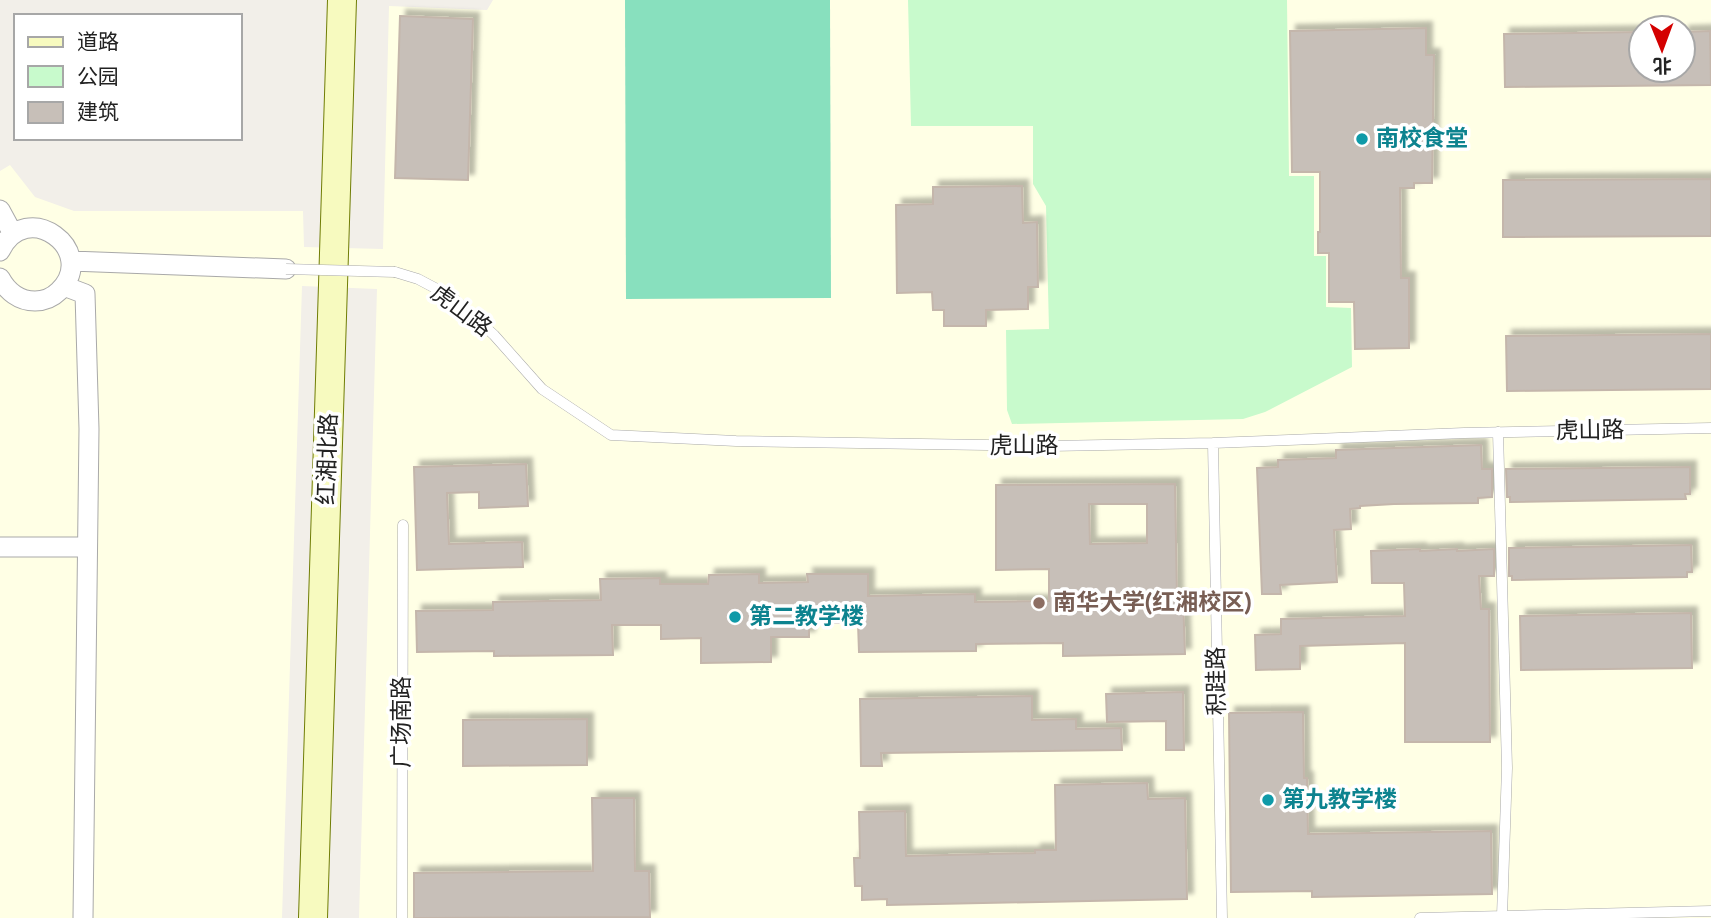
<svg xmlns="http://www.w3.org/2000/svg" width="1711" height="918" viewBox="0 0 1711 918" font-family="'Varela Round','Noto Sans SC',sans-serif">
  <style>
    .education { fill: #ffffe5; fill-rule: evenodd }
    .park { fill: #c8facc }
    .pitch { fill: #88e0be }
    .building { fill: #c7bfb8; stroke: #c4b6ab; stroke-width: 2; fill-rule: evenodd; filter: url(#shadow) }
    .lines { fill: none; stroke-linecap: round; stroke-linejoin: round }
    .lane-casing { stroke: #a9a9a9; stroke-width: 11 }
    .street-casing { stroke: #a9a9a9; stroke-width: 21 }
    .secondary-casing { stroke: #707d05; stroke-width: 30 }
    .lane { stroke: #fff; stroke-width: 10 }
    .street { stroke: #fff; stroke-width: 19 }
    .secondary { stroke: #f7fabf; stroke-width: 28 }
    .lane-bridge-casing { stroke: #a9a9a9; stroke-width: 11; stroke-linecap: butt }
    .lane-bridge { stroke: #fff; stroke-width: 10 }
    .culture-dot { fill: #0f9aa8; stroke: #fff; stroke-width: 2.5 }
    .education-dot { fill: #8d6e63; stroke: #fff; stroke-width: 2.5 }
    .labels { text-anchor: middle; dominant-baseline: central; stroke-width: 7; stroke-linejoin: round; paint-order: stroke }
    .culture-label { font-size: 23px; font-weight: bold; fill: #0d838f; stroke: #fff; text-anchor: start }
    .street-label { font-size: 23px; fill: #222; stroke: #fff }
    .education-label { font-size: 23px; font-weight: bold; fill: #785e54; stroke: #fff; text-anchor: start }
  </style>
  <defs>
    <filter id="shadow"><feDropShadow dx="6" dy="-6" stdDeviation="2" flood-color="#0004"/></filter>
  </defs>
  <rect width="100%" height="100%" fill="#f2efe9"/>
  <path class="education" d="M493 0H1711V918H359L377 289 302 286 282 918H0V171L10 165 35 197 74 211H303L304 247 383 249 389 6 487 10ZM1641 28H1683V70H1641Z"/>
  <path class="park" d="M908 0H1287L1289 176H1314V256H1326V307L1351 308 1352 367 1265 412 1243 419 1012 424 1007 410 1006 330 1049 329 1046 206 1033 184V126H911Z"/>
  <path class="pitch" d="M625 0H830L831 298 626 299Z"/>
  <path class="building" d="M400 16 473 19 468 180 395 178Z
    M1426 28V55H1434L1432 183H1414V188H1400L1401 278H1409V348L1355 349 1354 302H1329V253H1318V232H1320V172H1292L1290 31Z
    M1710 31 1711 85 1505 87 1504 34 1641 32V70H1683V32Z
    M1711 179V236L1503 237V180Z
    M1022 186 1023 223 1037 222 1038 287H1028V309L986 310V326H944V310H933L932 292 897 293 896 205 933 204V187Z
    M1711 334V389L1507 391 1506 336Z
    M1481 445 1482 469H1492V497L1478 498V503L1394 504 1360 506V508L1350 509 1351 529 1334 530 1337 582 1280 585 1281 594H1262L1257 468 1278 467V460L1336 458V450Z
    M526 464 528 506 479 508V492L447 493 449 544 522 542 523 567 417 570 414 467Z
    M1690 467V494H1685L1686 499 1510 502V497H1507L1506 469Z
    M1175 484 1177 598H1183L1185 654 1063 656V643L976 644V651L859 652 858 623H809V637H771V662L701 663V638L661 639V625H612L613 655 494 656V651L417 652 416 611 493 610V602L601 600 600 579 660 578V584H708L709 575 759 574V583L808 582 807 574H868V596L975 594V602L1049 601V569L996 570V485ZM1089 504H1147V543L1090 544Z
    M1691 545 1692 572H1687V577L1512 580V576H1509V548Z
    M1420 549V551L1457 549V551L1494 549V576H1479L1481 609H1489L1490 742H1405V643L1300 646V669L1256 670 1255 635 1281 634V619L1405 616 1404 583H1372L1371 551Z
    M1691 613 1692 668 1521 670 1520 616Z
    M1183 692 1184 750H1166V721L1107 722 1106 694Z
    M1032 696V720L1076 719V729L1121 728 1122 750 881 753 882 766H861L860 699Z
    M1303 712 1304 778H1307L1308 834 1491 831 1492 894 1312 897V891L1231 892 1229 713Z
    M587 719V765L463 766V720Z
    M1147 783 1148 799 1185 798 1187 899 887 905V899L862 900V886H855L854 858H860L859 812 905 811 906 856 1035 853V850H1056L1055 785Z
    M592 798H634L635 871H649L650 917 414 918V873L593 871Z"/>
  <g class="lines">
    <defs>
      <path id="lane" d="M395 272 418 279 452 297 494 335 542 389 611 435 736 441 1050 446 1213 443 1464 433 1711 428
        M1498 432 1507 768 1502 916
        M1213 443 1222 918
        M402 918 403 525
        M1420 918 1711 911"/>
      <path id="street" d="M0 210 13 234
        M0 251C26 196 100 251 59 291 53 297 44 301 35 301 19 301 7 291 0 278
        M71 261 286 269
        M64 286 85 294 89 429 83 918
        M0 547H87"/>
      <path id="secondary" d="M313 918 342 0"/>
    </defs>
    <use href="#lane" class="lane-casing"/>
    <use href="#street" class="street-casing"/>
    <use href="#secondary" class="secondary-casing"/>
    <use href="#lane" class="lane"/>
    <use href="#street" class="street"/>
    <use href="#secondary" class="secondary"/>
    <defs>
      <path id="lane-bridge" d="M286 269 395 272"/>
    </defs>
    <use href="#lane-bridge" class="lane-bridge-casing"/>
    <use href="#lane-bridge" class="lane-bridge"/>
  </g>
  <g class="culture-dot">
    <circle cx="1362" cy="139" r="7"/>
    <circle cx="735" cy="617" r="7"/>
    <circle cx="1268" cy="800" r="7"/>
  </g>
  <circle class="education-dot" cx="1039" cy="603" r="7"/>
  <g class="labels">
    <g class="culture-label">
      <text x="1376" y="139">南校食堂</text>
      <text x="749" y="617">第二教学楼</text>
      <text x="1282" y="800">第九教学楼</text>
    </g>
    <g class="street-label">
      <text transform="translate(461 311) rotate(37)">虎山路</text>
      <text transform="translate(1590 431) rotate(-1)">虎山路</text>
      <text x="1024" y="446">虎山路</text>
      <text transform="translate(328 459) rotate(-88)">红湘北路</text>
      <text transform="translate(1217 681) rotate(-91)">积跬路</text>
      <text transform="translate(402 722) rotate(-90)">广场南路</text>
    </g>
    <g class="education-label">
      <text x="1053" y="603">南华大学(红湘校区)</text>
    </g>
  </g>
  <rect x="14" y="14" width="228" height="126" fill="#ffffff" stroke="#a7a7a7" stroke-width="2"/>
  <rect x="28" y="37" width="35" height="10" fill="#f7fabf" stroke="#a7a7a7" stroke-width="2"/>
  <text x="77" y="49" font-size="21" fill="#222222">道路</text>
  <rect x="28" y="66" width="35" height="21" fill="#c8facc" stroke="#a7a7a7" stroke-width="2"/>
  <text x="77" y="84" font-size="21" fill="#222222">公园</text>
  <rect x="28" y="102" width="35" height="21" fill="#c7bfb8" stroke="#a7a7a7" stroke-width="2"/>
  <text x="77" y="119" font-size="21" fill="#222222">建筑</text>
  <g transform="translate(1662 49) rotate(179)"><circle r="33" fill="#ffffff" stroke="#a7a7a7" stroke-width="2"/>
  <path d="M0-5L12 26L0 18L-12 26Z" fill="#d40000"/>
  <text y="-10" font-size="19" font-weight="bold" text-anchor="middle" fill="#222222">北</text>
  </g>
</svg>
